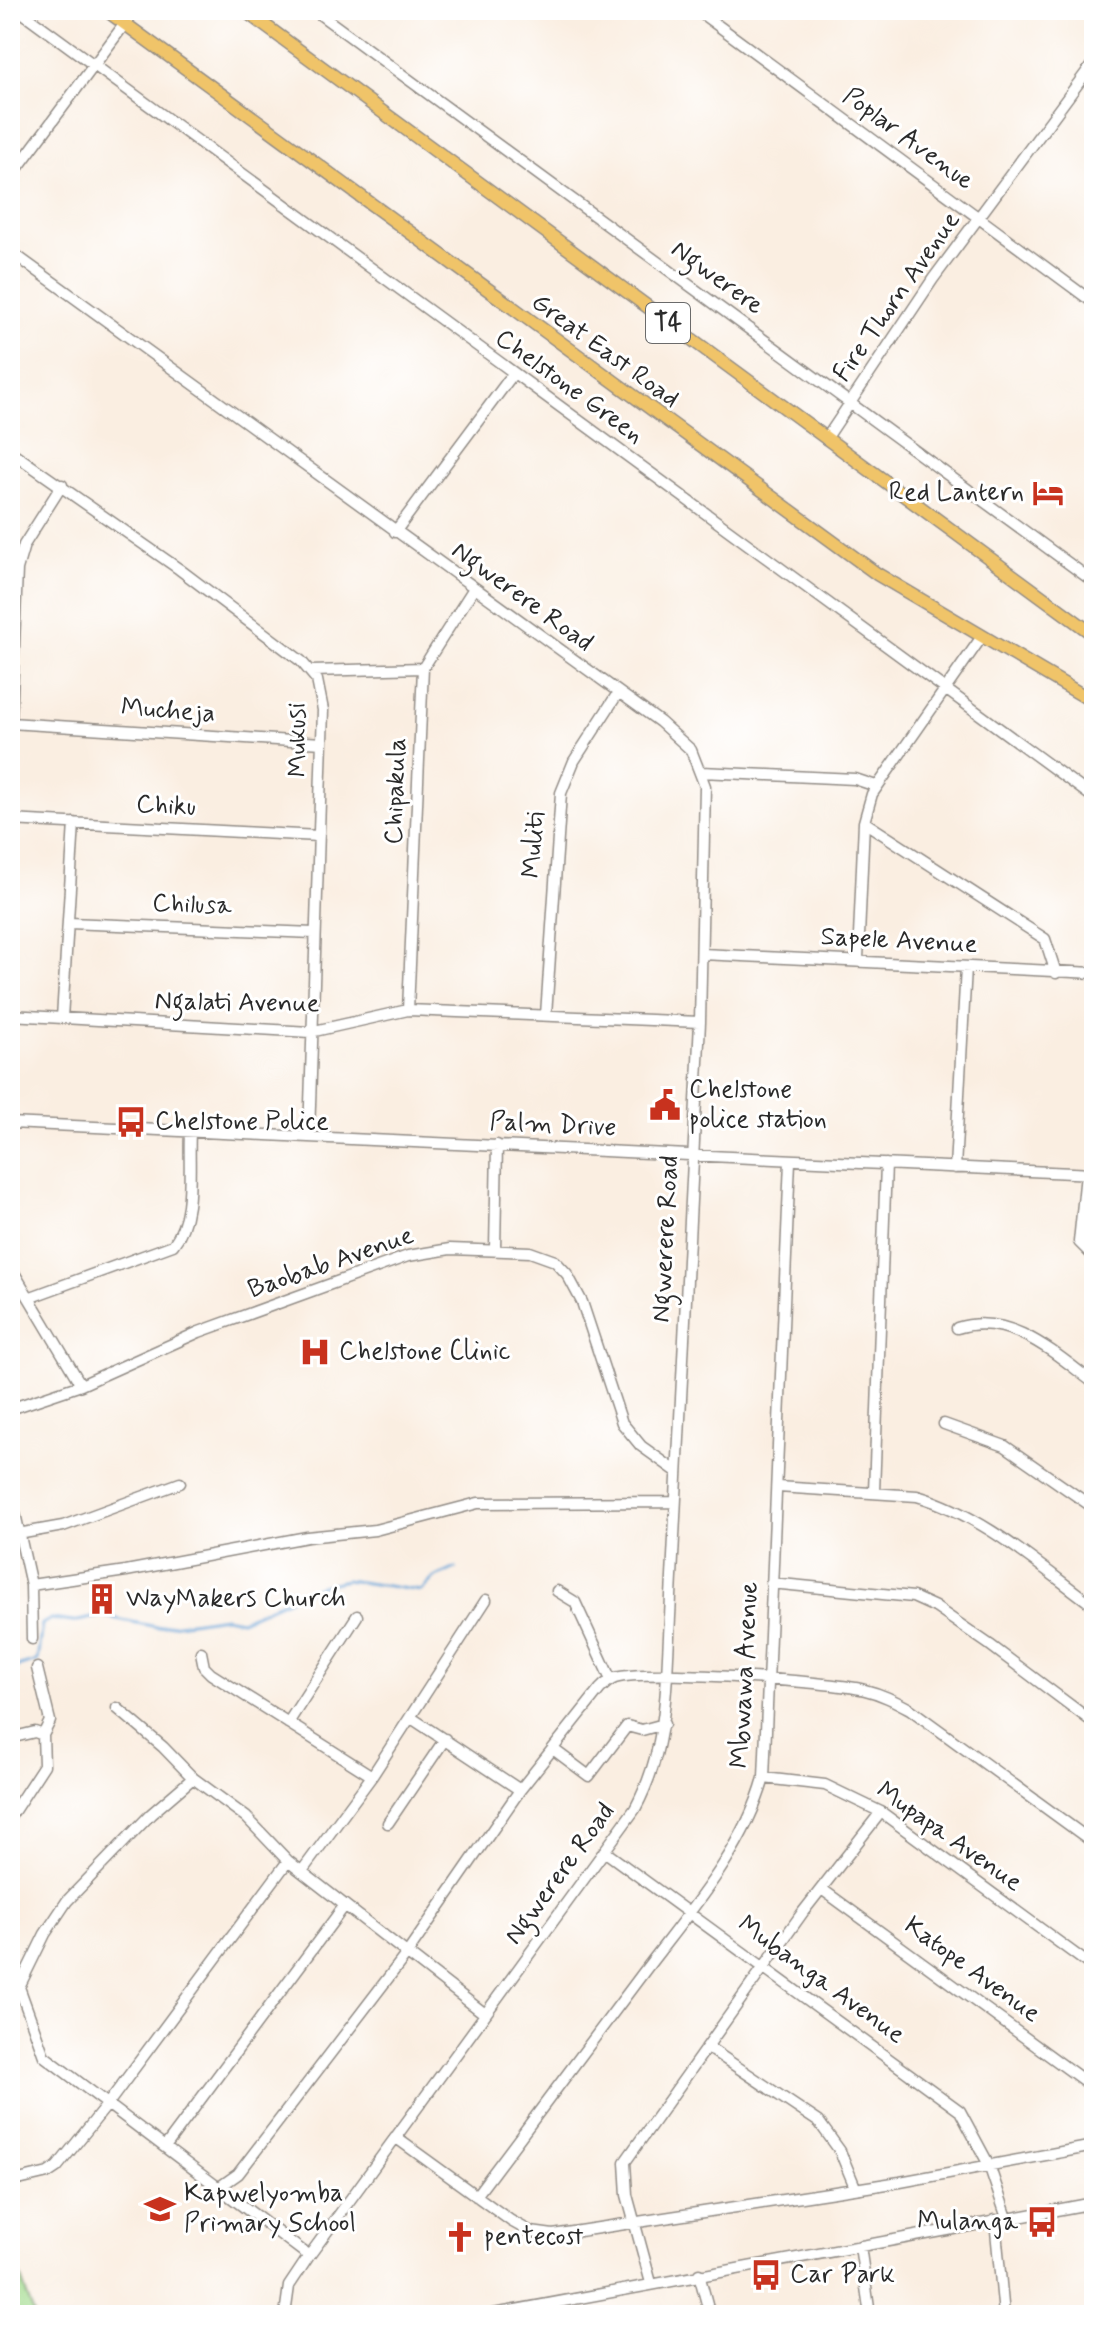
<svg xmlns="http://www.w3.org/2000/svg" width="1104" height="2325" viewBox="0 0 1104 2325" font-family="Mynerve,sans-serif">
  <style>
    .park { fill: #a2db8d; stroke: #66835c; stroke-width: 2 }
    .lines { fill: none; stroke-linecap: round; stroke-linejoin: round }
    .stream { stroke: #62a0d4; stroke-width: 3 }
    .minor-casing { stroke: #928c86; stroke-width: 13 }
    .major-casing { stroke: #928c86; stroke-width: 15 }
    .minor { stroke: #fff; stroke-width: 10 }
    .major { stroke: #f0c469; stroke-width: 12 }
    .labels { text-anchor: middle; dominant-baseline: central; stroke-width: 6; stroke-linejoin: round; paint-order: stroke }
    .shield { fill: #fff; stroke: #6b6b6b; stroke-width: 2 }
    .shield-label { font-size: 24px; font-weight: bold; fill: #2b2b2b }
    .street-label { font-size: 26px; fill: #2b2b2b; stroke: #fff }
    .poi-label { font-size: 26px; fill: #2b2b2b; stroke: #fff; text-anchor: start }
  </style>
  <rect width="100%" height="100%" fill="#fff"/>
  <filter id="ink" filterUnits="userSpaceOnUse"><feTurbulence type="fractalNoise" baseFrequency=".0125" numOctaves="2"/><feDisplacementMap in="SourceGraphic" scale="16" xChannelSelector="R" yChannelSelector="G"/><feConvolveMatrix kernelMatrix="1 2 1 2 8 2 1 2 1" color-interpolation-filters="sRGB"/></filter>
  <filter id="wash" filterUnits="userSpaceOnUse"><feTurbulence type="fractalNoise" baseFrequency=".006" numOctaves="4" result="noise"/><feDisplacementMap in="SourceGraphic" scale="32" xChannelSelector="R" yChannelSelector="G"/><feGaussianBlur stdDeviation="1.8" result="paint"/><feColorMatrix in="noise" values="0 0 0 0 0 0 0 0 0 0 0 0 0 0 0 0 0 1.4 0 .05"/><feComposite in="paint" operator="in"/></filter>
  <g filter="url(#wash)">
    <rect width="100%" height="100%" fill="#faeee1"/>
    <path class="park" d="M10 2247 34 2315H10Z"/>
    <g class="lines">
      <path class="stream" d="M10 1669 37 1661 42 1624 51 1619 73 1622 102 1616 157 1627 224 1617 241 1620 317 1587 346 1580 421 1591 434 1578 456 1568"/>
    </g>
  </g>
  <g filter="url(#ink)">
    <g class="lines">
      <defs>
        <path id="minor" d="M19 10 1094 798
          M314 10 1094 582
          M697 10 1094 303
          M10 178 135 10
          M10 251 660 722 691 750 705 786 700 1022 667 1676C664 1724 658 1766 635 1809L309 2256 289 2286 285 2315
          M826 439 933 279 1094 62
          M10 451 179 569 301 661 317 680 323 710 309 1135
          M395 532 513 374
          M312 671 423 668
          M10 723 322 743
          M11 723 17 569 24 545 62 485
          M701 772 855 779 876 786
          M10 820 319 836
          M864 822 1045 939 1056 973
          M69 923 314 933
          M702 954 1094 973
          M858 959 864 822 872 794 981 638
          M408 1010 423 668 474 588
          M10 1015 310 1032 408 1010 700 1022
          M546 1015 561 793 574 761 618 693
          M62 1018 74 823
          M10 1123 1094 1174
          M955 1168 966 967
          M1086 1174 1079 1242 1094 1257
          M495 1249 497 1145
          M10 1266 81 1385
          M31 1297 173 1245C196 1216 188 1167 190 1132
          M957 1328C1010 1311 1055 1354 1094 1383
          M10 1409 81 1385 199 1332 408 1256 450 1249 530 1252 555 1261 567 1274 582 1302 622 1423 641 1446 676 1471
          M944 1424 1005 1446 1094 1508
          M778 1487 917 1496C983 1515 1039 1566 1094 1606
          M10 1491 31 1585 32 1639
          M874 1492 886 1164
          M18 1534 63 1526 180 1483
          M771 1583 913 1597 935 1607 990 1645 1094 1723
          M31 1585 126 1571 307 1537 375 1530 478 1503 675 1502
          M557 1591 575 1602 611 1680
          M201 1652 204 1667 211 1674 372 1776
          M117 1708 163 1747 193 1778 246 1817 288 1861
          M410 1717 520 1790
          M288 1723 357 1616
          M10 1738 35 1732 43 1735
          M553 1749 589 1776 627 1726 642 1730 664 1724
          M193 1778 151 1814 67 1901 45 1934 19 1987 44 2056 309 2256
          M764 1778 825 1785 881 1812 1094 1968
          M10 1817 44 1765 43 1735 50 1721 37 1668
          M388 1823 445 1739
          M604 1851 960 2111 989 2165 1007 2218
          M302 1871 372 1776 486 1600
          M823 1890 1094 2088
          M709 2048 819 2122 840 2151 855 2187
          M395 2137 511 2221 531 2232 553 2235 900 2182 1094 2146
          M165 2147 345 1905
          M10 2182 48 2173 57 2167 107 2105 288 1861 485 2014
          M218 2188 238 2174 408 1952 520 1790 600 1689C604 1685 609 1680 615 1678 647 1669 828 1681 865 1690 882 1694 895 1701 910 1709L1094 1843
          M476 2196C532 2122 587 2047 643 1973 689 1912 743 1852 764 1778L790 1161
          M995 2220 1004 2315
          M860 2246 870 2315
          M699 2274 710 2315
          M651 2283 627 2195 625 2162 803 1912 881 1812
          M488 2315 1094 2203"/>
        <path id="major" d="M106 10 877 574 1094 702
          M244 10 1094 635"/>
      </defs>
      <use href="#minor" class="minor-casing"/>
      <use href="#major" class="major-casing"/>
      <use href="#minor" class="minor"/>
      <use href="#major" class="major"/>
    </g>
  </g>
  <defs>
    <symbol id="hotel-bare" viewBox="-9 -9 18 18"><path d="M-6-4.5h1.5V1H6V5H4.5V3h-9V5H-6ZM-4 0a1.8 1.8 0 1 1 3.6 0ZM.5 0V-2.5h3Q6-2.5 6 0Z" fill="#c8321e" stroke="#fff" stroke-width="2.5" paint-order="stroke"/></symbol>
    <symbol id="civic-bare" viewBox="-9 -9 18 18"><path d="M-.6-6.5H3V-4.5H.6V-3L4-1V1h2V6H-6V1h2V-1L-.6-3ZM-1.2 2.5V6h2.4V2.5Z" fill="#c8321e" stroke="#fff" stroke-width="2.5" paint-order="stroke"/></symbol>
    <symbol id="bus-bare" viewBox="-9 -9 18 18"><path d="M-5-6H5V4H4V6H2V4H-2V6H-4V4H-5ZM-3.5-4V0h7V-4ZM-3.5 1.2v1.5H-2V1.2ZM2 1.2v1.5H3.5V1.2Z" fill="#c8321e" stroke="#fff" stroke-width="2.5" paint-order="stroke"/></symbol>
    <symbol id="hospital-bare" viewBox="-9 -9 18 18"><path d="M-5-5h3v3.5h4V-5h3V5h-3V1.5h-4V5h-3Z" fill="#c8321e" stroke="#fff" stroke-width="2.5" paint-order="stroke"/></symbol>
    <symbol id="building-bare" viewBox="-9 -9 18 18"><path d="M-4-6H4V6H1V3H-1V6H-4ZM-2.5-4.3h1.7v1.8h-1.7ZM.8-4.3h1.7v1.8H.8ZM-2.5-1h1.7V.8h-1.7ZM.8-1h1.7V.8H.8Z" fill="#c8321e" stroke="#fff" stroke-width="2.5" paint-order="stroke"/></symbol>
    <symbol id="school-bare" viewBox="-9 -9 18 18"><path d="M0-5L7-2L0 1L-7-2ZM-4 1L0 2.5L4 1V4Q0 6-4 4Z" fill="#c8321e" stroke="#fff" stroke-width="2.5" paint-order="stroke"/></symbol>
    <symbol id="church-bare" viewBox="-9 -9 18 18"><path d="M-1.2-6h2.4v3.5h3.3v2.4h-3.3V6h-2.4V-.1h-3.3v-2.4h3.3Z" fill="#c8321e" stroke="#fff" stroke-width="2.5" paint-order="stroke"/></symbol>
  </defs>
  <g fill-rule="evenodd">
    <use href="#hotel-bare" x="1026" y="471" width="44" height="44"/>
    <use href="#civic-bare" x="643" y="1083" width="44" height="44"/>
    <use href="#bus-bare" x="109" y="1100" width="44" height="44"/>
    <use href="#hospital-bare" x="293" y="1330" width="44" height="44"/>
    <use href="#building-bare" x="80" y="1577" width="44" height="44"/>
    <use href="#school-bare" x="138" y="2187" width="44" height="44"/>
    <use href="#bus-bare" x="1020" y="2200" width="44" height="44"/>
    <use href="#church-bare" x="438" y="2215" width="44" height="44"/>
    <use href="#bus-bare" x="744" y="2253" width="44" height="44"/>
  </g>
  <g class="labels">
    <rect class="shield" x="646" y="303" width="44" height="40" rx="6"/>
    <g class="shield-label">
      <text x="668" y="323">T4</text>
    </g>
    <g class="street-label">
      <text transform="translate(908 139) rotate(36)">Poplar Avenue</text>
      <text transform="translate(717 278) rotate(36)">Ngwerere</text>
      <text transform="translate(897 297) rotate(-55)">Fire Thorn Avenue</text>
      <text transform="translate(605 351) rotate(36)">Great East Road</text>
      <text transform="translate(569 387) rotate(36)">Chelstone Green</text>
      <text transform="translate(522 597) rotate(36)">Ngwerere Road</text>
      <text transform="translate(168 711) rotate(4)">Mucheja</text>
      <text transform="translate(298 740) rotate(-91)">Mukusi</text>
      <text transform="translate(396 791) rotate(-88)">Chipakula</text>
      <text transform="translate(166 806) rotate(3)">Chiku</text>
      <text transform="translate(534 845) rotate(-86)">Muliti</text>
      <text transform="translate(192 905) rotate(2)">Chilusa</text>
      <text transform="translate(899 941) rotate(3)">Sapele Avenue</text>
      <text transform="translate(237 1003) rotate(1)">Ngalati Avenue</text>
      <text transform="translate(553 1125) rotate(3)">Palm Drive</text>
      <text transform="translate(666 1239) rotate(-87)">Ngwerere Road</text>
      <text transform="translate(331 1263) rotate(-19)">Baobab Avenue</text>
      <text transform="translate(745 1675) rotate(-87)">Mbwawa Avenue</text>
      <text transform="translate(949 1837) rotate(35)">Mupapa Avenue</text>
      <text transform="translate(560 1874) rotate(-54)">Ngwerere Road</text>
      <text transform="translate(972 1970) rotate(36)">Katope Avenue</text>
      <text transform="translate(821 1980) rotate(36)">Mubanga Avenue</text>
    </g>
    <g class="poi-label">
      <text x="1024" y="493" text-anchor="end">Red Lantern</text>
      <text x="689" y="1090">Chelstone<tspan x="689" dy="30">police station</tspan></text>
      <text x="155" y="1122">Chelstone Police</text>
      <text x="339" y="1352">Chelstone Clinic</text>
      <text x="126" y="1599">WayMakers Church</text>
      <text x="184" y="2194">Kapwelyomba<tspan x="184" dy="30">Primary School</tspan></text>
      <text x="1018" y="2222" text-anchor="end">Mulanga</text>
      <text x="484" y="2237">pentecost</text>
      <text x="790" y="2275">Car Park</text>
    </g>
  </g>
  <rect width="1104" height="2325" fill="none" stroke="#fff" stroke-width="40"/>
</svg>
